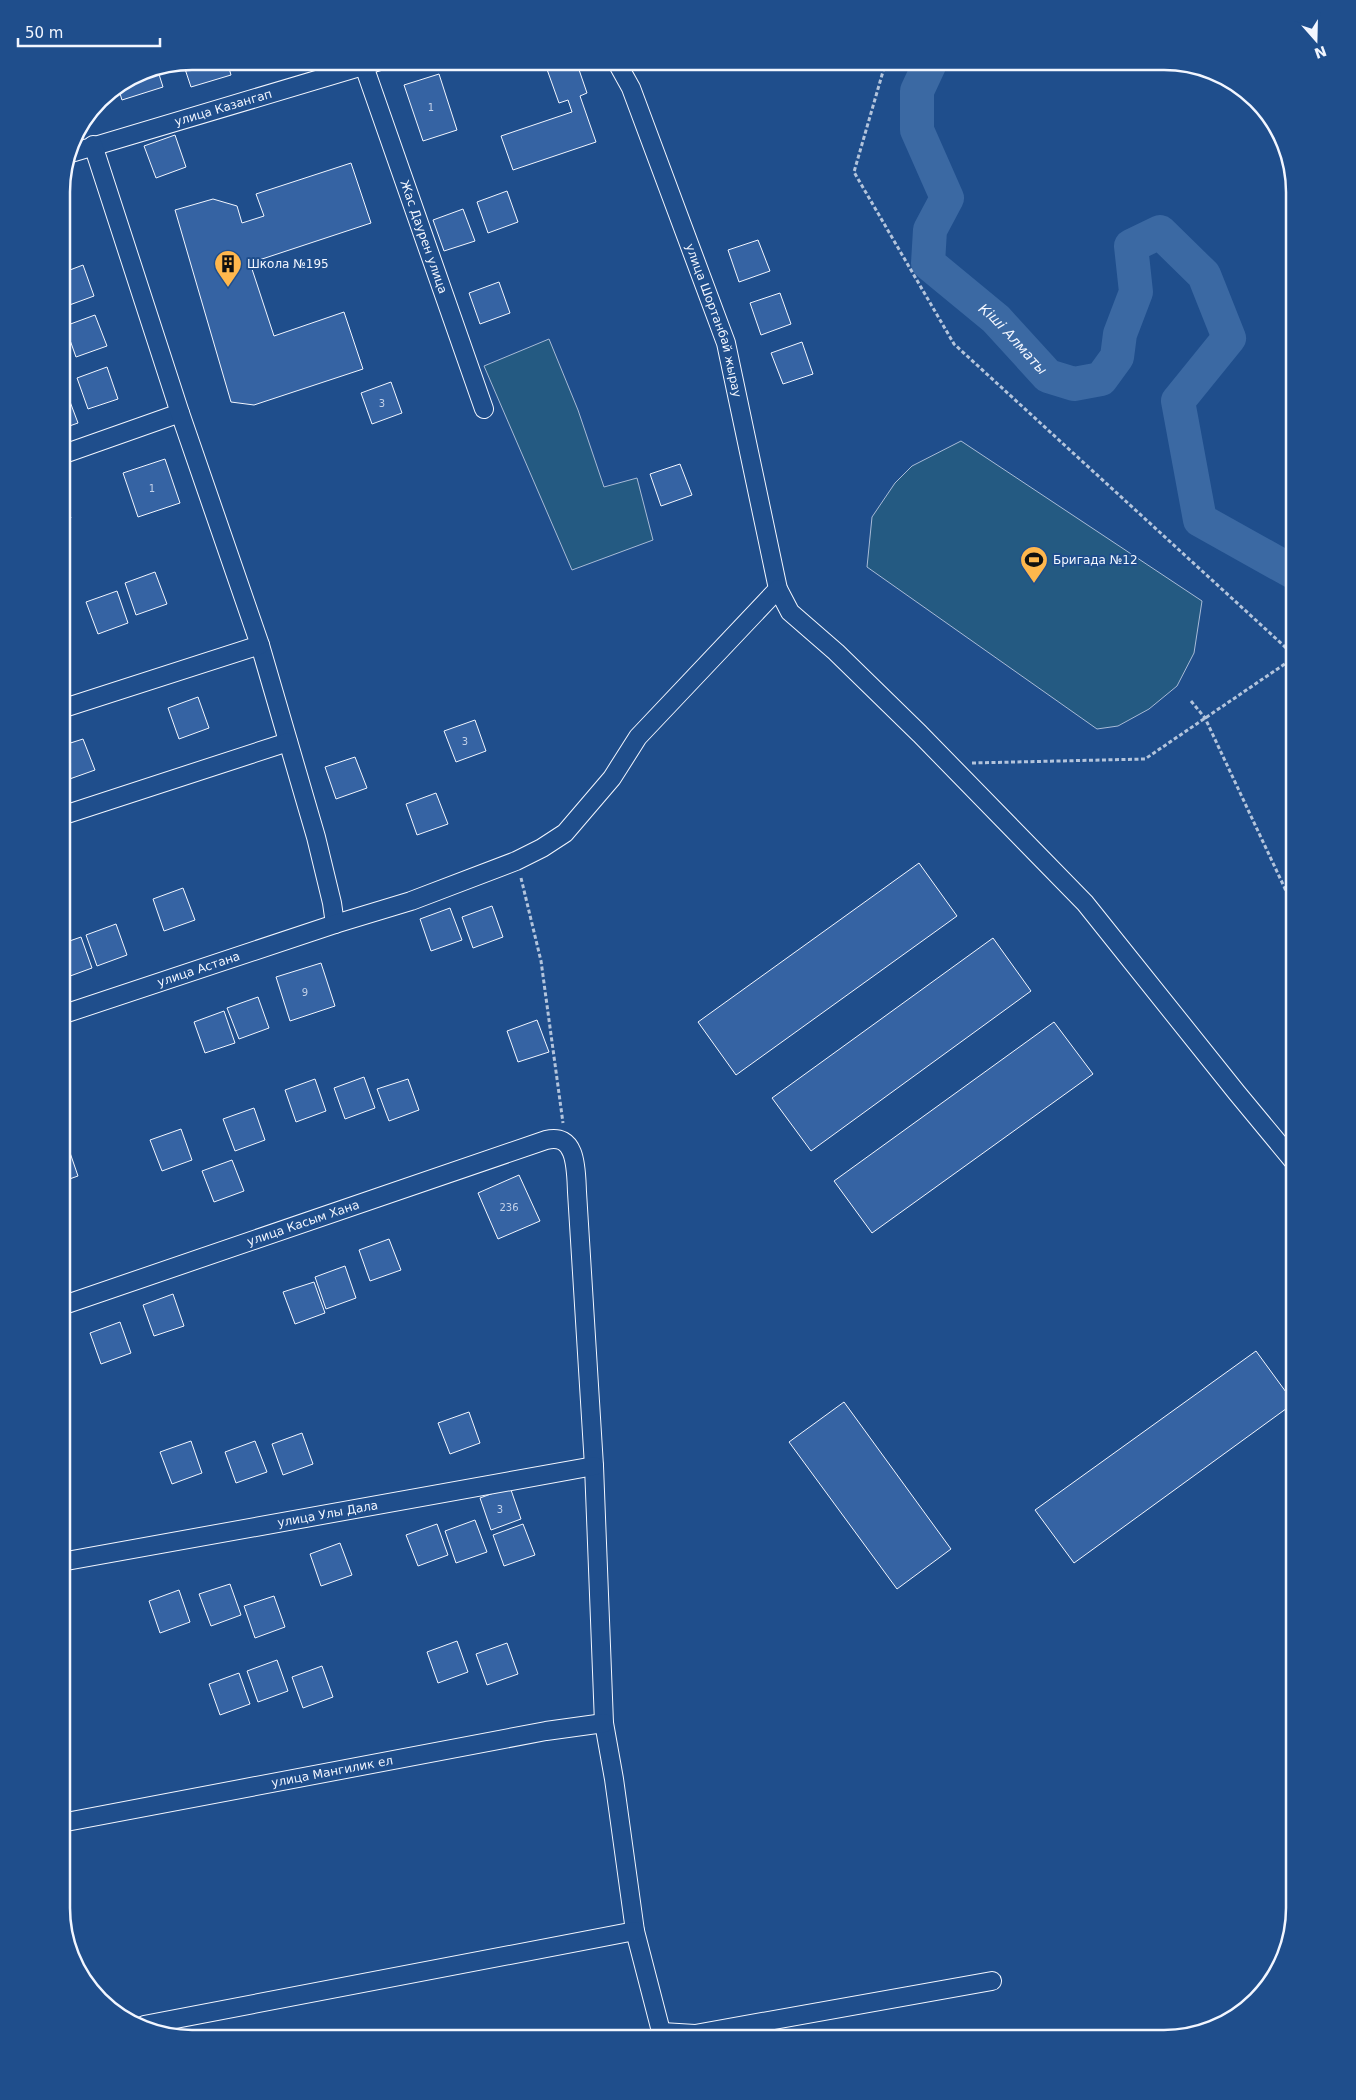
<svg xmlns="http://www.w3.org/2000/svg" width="1356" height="2100" viewBox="0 0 1356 2100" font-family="'DejaVu Sans',sans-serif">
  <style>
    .green { fill: #245a82; stroke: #a8bbd7 }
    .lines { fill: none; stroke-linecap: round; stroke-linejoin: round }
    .river { stroke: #3b69a3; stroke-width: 34 }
    .building { fill: #3563a3; stroke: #f2f6ff }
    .minor-casing { stroke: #f2f6ff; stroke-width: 20 }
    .path { stroke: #b3c4dc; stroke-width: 3; stroke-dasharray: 4 2.5; stroke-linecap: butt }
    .minor { stroke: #1f4e8c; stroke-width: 18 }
    .labels { text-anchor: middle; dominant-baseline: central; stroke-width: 4; stroke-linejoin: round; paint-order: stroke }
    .number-label { font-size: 10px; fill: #c3d1e8 }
    .street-label { font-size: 12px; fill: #f2f6ff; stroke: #1f4e8c }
    .poi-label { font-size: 12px; fill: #f2f6ff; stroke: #1f4e8c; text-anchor: start }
    .water-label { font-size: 14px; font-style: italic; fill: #f2f6ff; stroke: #1f4e8c }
    .rim { fill: none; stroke: #f2f6ff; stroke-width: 2.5 }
  </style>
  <rect width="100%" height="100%" fill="#1f4e8c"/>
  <path class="green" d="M549 339 578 410 604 487 637 478 653 540 572 570 484 366Z
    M961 441 1202 601 1194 653 1177 686 1149 709 1118 726 1097 729 867 567 872 517 895 483 912 466Z"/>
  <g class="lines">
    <path class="river" id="s1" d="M931 61 917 91V130L947 198 930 230 928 263 996 319 1048 376 1074 384 1101 379 1117 357 1120 334 1136 292 1131 246 1160 232 1204 275 1229 338 1178 401 1200 520 1295 573"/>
  </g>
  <path class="building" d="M192 61H227L231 75 191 87 183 63Z
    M504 61H517L505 65Z
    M544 61H576L587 93 580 96 596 142 513 170 501 136 572 112 568 100 559 103Z
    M157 68 163 87 122 100 118 87 142 71Z
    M439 74 457 130 423 141 404 85Z
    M175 135 186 167 156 178 144 146Z
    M351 163 371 223 250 263 274 336 344 312 363 369 254 405 231 402 175 210 213 199 237 206 242 223 264 216 256 194Z
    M507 191 518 222 488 233 477 202Z
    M463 209 475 241 444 251 433 220Z
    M758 240 770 271 739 282 728 250Z
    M83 265 94 296 64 307 61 300 62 273Z
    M499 282 510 313 480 324 469 293Z
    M780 293 791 324 761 335 750 303Z
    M95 315 107 346 76 357 65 326Z
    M802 342 813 374 783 384 771 353Z
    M107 367 118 399 88 409 77 378Z
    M391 382 402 413 372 424 361 393Z
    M66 391 78 423 61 429V393Z
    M165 459 180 503 138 517 123 473Z
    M680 464 692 495 661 506 650 474Z
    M61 493 71 518 61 521Z
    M155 572 167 604 136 615 125 583Z
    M117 591 128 623 98 634 86 602Z
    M198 697 209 728 179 739 168 708Z
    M475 720 486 751 456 762 444 731Z
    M83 739 95 770 64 781 61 773V746Z
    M355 757 367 788 336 799 325 767Z
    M436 793 448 824 417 835 406 804Z
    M919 863 957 916 736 1075 698 1022Z
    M183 888 195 920 164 931 153 899Z
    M492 906 503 937 473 948 462 917Z
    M450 908 462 940 431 951 420 919Z
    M116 924 127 955 97 966 86 935Z
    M81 937 92 968 62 979 61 944Z
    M993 938 1031 991 811 1151 772 1098Z
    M321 963 335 1006 290 1021 276 977Z
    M258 997 269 1028 239 1039 227 1008Z
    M224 1011 235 1043 205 1053 194 1022Z
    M537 1020 549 1052 518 1062 507 1031Z
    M1054 1022 1093 1074 872 1233 834 1181Z
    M364 1077 375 1108 345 1119 334 1088Z
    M315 1079 326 1111 296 1122 285 1090Z
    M408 1079 419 1110 389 1121 377 1089Z
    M254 1108 265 1140 235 1151 223 1119Z
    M181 1129 192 1160 162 1171 150 1140Z
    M67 1144 78 1176 61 1182V1146Z
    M232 1160 244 1191 214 1202 202 1171Z
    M519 1175 540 1221 498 1239 478 1193Z
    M389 1239 401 1270 370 1281 359 1250Z
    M345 1266 356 1298 326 1309 315 1277Z
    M314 1282 325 1313 295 1324 283 1292Z
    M173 1294 184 1326 154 1336 143 1305Z
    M120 1322 131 1353 101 1364 90 1333Z
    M61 1345 68 1364 61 1366Z
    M1256 1351 1294 1403 1074 1563 1035 1510Z
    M844 1402 951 1549 897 1589 789 1442Z
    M469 1412 480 1443 450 1454 438 1423Z
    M302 1433 313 1464 283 1475 272 1444Z
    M191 1441 202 1473 172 1484 160 1452Z
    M255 1441 267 1472 236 1483 225 1452Z
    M510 1487 521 1519 491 1530 480 1498Z
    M475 1520 487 1552 456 1563 445 1531Z
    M437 1524 448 1555 418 1566 406 1535Z
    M523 1524 535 1555 504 1566 493 1535Z
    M340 1543 352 1575 321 1586 310 1554Z
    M230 1584 241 1615 211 1626 199 1594Z
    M179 1590 190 1622 160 1633 149 1601Z
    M274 1596 285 1627 255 1638 244 1606Z
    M457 1641 468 1672 438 1683 427 1652Z
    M507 1643 518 1674 487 1685 476 1654Z
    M277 1660 288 1691 258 1702 247 1671Z
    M322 1666 333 1697 303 1708 292 1677Z
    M239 1673 250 1704 220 1715 209 1684Z
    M61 1757 65 1778 61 1779Z"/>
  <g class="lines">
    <defs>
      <g id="minor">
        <path id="s2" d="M616 61 631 88 726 343 778 589 790 612 836 652 920 734 1085 903 1237 1093 1295 1163"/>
        <path id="s3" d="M364 66 484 409"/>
        <path id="s4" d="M68 154 380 61"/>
        <path d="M61 455 180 413"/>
        <path d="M260 645 316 837 332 903 335 924"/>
        <path d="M61 709 260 645 180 413 93 145"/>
        <path d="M61 816 288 742"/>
        <path id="s5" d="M61 1015 335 924 411 901 516 861 542 848 565 833 612 778 638 737 778 589"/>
        <path id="s6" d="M61 1306 546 1140C577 1132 576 1170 577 1192L594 1466 604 1723 614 1779 635 1931 663 2039"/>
        <path id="s7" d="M61 1562 594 1466"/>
        <path id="s8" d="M61 1823 546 1731 604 1723"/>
        <path d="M144 2025 635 1931"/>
        <path d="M662 2032 695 2034 992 1981"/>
      </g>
    </defs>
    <use href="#minor" class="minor-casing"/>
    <path class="path" d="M886 61 854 172 954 344 1295 656
      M1191 701 1205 718 1295 910
      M972 763 1145 759 1295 657
      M521 878 541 961 563 1123"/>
    <use href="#minor" class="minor"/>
  </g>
  <defs>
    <symbol id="building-pin" viewBox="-11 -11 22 30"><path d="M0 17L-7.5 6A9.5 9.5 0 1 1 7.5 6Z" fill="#ffb74d" stroke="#1f4e8c"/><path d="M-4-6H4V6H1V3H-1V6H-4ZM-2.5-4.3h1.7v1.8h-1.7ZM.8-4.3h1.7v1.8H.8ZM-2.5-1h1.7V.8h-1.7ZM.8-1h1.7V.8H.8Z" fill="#111"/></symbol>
    <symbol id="stadium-pin" viewBox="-11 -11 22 30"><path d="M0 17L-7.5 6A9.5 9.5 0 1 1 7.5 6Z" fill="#ffb74d" stroke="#1f4e8c"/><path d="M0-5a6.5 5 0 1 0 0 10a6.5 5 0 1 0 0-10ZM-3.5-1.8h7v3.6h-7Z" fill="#111"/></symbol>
  </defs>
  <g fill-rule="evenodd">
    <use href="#building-pin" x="212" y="248" width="32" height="43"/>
    <use href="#stadium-pin" x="1018" y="544" width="32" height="43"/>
  </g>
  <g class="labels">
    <g class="number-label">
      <text x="431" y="107">1</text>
      <text x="382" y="403">3</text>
      <text x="152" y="488">1</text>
      <text x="465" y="741">3</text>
      <text x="305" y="992">9</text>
      <text x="509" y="1207">236</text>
      <text x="500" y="1509">3</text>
    </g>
    <g class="street-label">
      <text stroke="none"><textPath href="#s4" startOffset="162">улица Казангап</textPath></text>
      <text stroke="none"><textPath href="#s3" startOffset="181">Жас Даурен улица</textPath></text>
      <text stroke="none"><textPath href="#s2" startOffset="278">улица Шортанбай жырау</textPath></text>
      <text stroke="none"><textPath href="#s5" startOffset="145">улица Астана</textPath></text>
      <text stroke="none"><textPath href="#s6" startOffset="256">улица Касым Хана</textPath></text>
      <text stroke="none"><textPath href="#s7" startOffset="271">улица Улы Дала</textPath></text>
      <text stroke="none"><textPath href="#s8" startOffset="276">улица Мангилик ел</textPath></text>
    </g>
    <g class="poi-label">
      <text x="247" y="264">Школа №195</text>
      <text x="1053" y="560">Бригада №12</text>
    </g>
    <g class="water-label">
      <text stroke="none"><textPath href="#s1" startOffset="330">Кіші Алматы</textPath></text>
    </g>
  </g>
  <path d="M0 0H1356V2100H0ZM192 70H1164A122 122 0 0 1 1286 192V1908A122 122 0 0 1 1164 2030H192A122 122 0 0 1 70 1908V192A122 122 0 0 1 192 70Z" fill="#1f4e8c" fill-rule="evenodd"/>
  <path class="rim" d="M192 70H1164A122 122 0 0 1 1286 192V1908A122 122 0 0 1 1164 2030H192A122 122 0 0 1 70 1908V192A122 122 0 0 1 192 70Z"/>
  <g transform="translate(1316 40) rotate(160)" stroke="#1f4e8c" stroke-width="4" paint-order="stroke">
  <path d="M0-4L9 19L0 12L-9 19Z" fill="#f2f6ff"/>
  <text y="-8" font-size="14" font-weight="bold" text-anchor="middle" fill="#f2f6ff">N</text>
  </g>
  <path d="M18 38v8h142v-8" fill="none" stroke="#f2f6ff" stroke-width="2.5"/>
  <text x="25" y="38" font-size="15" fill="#f2f6ff" stroke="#1f4e8c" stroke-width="4" paint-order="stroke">50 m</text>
</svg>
